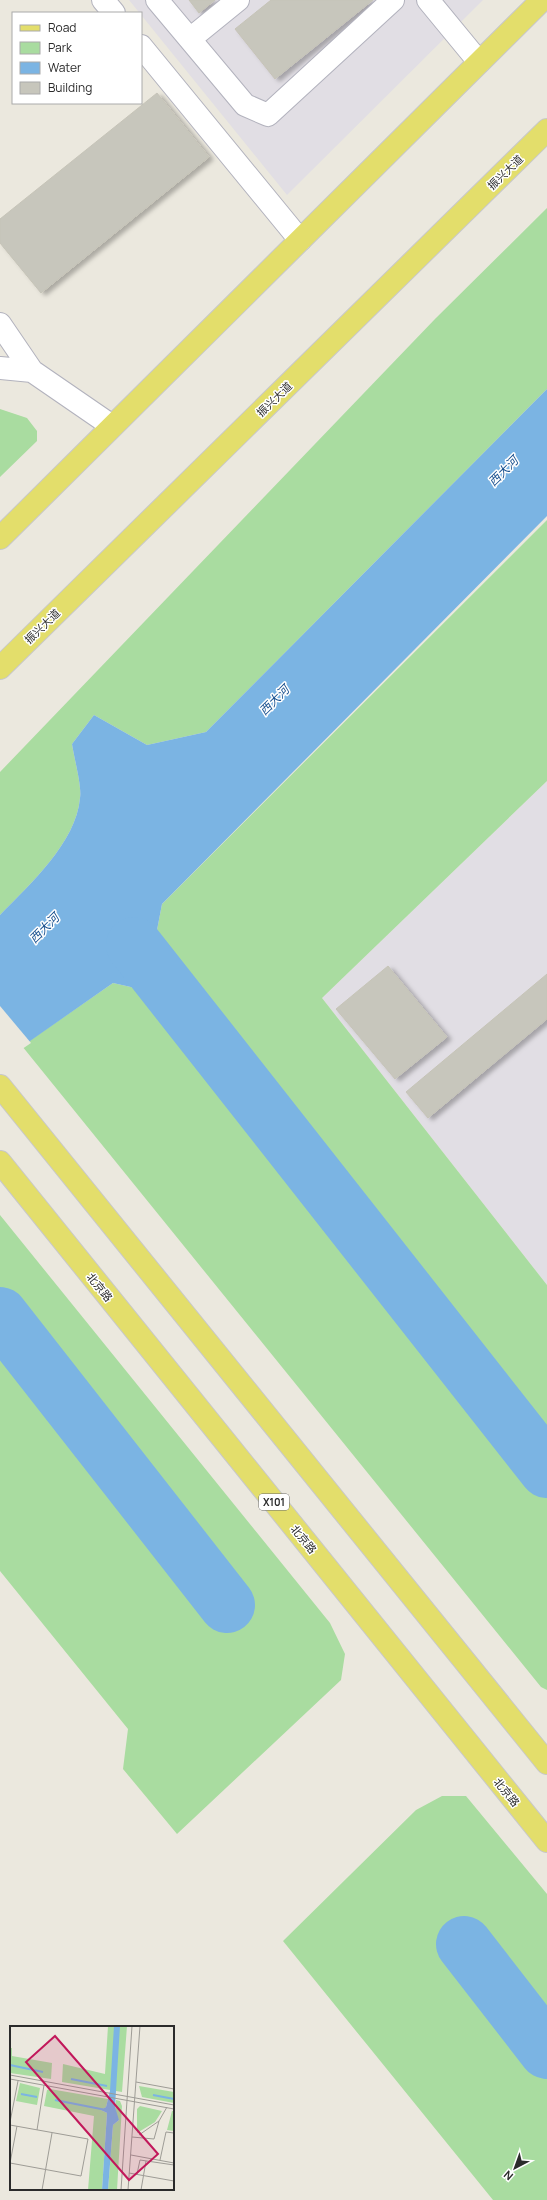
<svg xmlns="http://www.w3.org/2000/svg" width="547" height="2200" viewBox="0 0 547 2200" font-family="Manrope,'Noto Sans SC',sans-serif">
  <style>
    .industrial { fill: #e1dee4 }
    .green { fill: #a9dca0 }
    .water { fill: #7bb4e3 }
    .pier { fill: #ebe8de }
    .lines { fill: none; stroke-linecap: round; stroke-linejoin: round }
    .river { stroke: #7bb4e3; stroke-width: 56 }
    .building { fill: #c7c6bc; stroke: #c6c4b8; filter: url(#shadow) }
    .minor-casing { stroke: #b2b2bd; stroke-width: 24 }
    .major-casing { stroke: #c8c8c8; stroke-width: 24 }
    .minor { stroke: #fff; stroke-width: 22 }
    .major { stroke: #e3de6b; stroke-width: 22 }
    .labels { text-anchor: middle; dominant-baseline: central; stroke-width: 3; stroke-linejoin: round; paint-order: stroke }
    .shield { fill: #fff; stroke: #6b6b6b; stroke-width: 1 }
    .shield-label { font-size: 10px; font-weight: bold; fill: #2b2b2b }
    .street-label { font-size: 11px; fill: #2b2b2b; stroke: #fff }
    .water-label { font-size: 12px; font-style: italic; fill: #1a518f; stroke: #fff }
    .inset-river { fill: none; stroke: #7bb4e3; stroke-width: 2 }
    .inset-road { fill: none; stroke: #9e9c96; stroke-width: 1 }
    .view { fill: #c2185b; fill-opacity: 0.15; stroke: #c2185b; stroke-width: 2 }
    .inset-edge { fill: none; stroke: #2b2b2b; stroke-width: 2 }
  </style>
  <defs>
    <filter id="shadow"><feDropShadow dx="4.5" dy="2.5" stdDeviation="2" flood-color="#0004"/></filter>
  </defs>
  <rect width="100%" height="100%" fill="#ebe8de"/>
  <path class="industrial" d="M129 0H483L287 195Z
    M547 781V1285L322 998Z"/>
  <path class="green" d="M547 208V389L206 732 147 745 94 715 72 744C74 758 82 786 80 798 76 843 30 884 0 915V772L435 319Z
    M0 409 27 418 37 431V441L0 477Z
    M547 520V781L322 998 547 1285V1690L541 1687 22 1046 113 983 144 990 181 1006 192 999 153 951 162 904Z
    M0 1215 330 1623 345 1654 341 1680 177 1834 123 1769 128 1729 0 1571Z
    M442 1796H466L547 1894V2200H493L283 1941 416 1810Z"/>
  <path class="water" d="M547 389V516L162 904 153 951 193 999 181 1006 144 990 113 983 0 1062V915C30 884 76 843 80 798 82 786 74 758 72 744L94 715 147 745 206 732Z"/>
  <path class="pier" d="M0 1006 31 1043 0 1064Z"/>
  <g class="lines">
    <path class="river" d="M134 945 547 1470
      M0 1315 227 1605
      M464 1944 547 2051"/>
  </g>
  <path class="building" d="M189 0H215L199 13Z
    M271 0H373L275 79 235 29Z
    M157 93 209 157 41 293 0 243V219Z
    M388 966 447 1037 395 1079 336 1009Z
    M547 974V1019L428 1118 406 1092Z"/>
  <g class="lines">
    <defs>
      <path id="minor" d="M103 0 114 13
        M157 0 245 105 268 115 393 0
        M428 0 479 62
        M190 39 238 0
        M141 46 300 240
        M0 324 32 371 112 426
        M0 368 32 371"/>
      <path id="major" d="M0 538 542 0
        M0 668 547 130
        M0 1086 547 1763
        M0 1162 547 1841"/>
    </defs>
    <use href="#minor" class="minor-casing"/>
    <use href="#major" class="major-casing"/>
    <use href="#minor" class="minor"/>
    <use href="#major" class="major"/>
  </g>
  <g class="labels">
    <rect class="shield" x="259" y="1494" width="30" height="16" rx="3"/>
    <g class="shield-label">
      <text x="274" y="1502">X101</text>
    </g>
    <g class="street-label">
      <text transform="translate(505 172) rotate(-44)">振兴大道</text>
      <text transform="translate(274 399) rotate(-44)">振兴大道</text>
      <text transform="translate(42 626) rotate(-44)">振兴大道</text>
      <text transform="translate(100 1287) rotate(51)">北京路</text>
      <text transform="translate(304 1539) rotate(51)">北京路</text>
      <text transform="translate(507 1792) rotate(51)">北京路</text>
    </g>
    <g class="water-label">
      <text transform="translate(503 471) rotate(-45)">西大河</text>
      <text transform="translate(274 700) rotate(-45)">西大河</text>
      <text transform="translate(44 928) rotate(-45)">西大河</text>
    </g>
  </g>
  <g transform="translate(10 2026)">
    <rect width="164" height="164" fill="#ebe8de"/>
    <path d="M98 0H117L112 66 52 56 53 38 95 48ZM0 22H2V30L42 37 41 53 0 47ZM10 57 30 62 27 79 6 75ZM129 60 164 66V77L132 71ZM40 63 98 73 96 81 91 84 97 87 92 164H78L84 90 34 80 37 64ZM106 74 110 75 112 80 107 164H98L103 99 109 94 105 87ZM130 80 152 85 145 96 127 107V83ZM162 85H164V105L157 104Z" fill="#a9dca0"/>
    <path d="M104 0H110L105 81 109 94 103 99 98 164H92L97 87 91 84 96 81 100 65Z" fill="#7bb4e3"/>
    <path class="inset-river" d="M0 39 33 46M61 53 97 60M11 68 27 71M143 69 164 73M45 74 96 84"/>
    <path class="inset-road" d="M0 49 164 79M0 53 164 83M126 56 164 63M0 96 8 55M0 99 78 113 71 150 0 137M27 104 34 59M129 109 149 95M122 111 144 113 149 95 157 81M121 129 164 137M150 134 156 106 164 107M0 137 7 100M119 147 164 155M127 148 130 134 164 139M32 164 42 107M111 164 122 0M118 164 130 0M131 164 136 135"/>
    <path class="view" d="M45 10 148 128 119 154 16 36Z"/>
    <rect width="164" height="164" class="inset-edge"/>
  </g>
  <rect x="12" y="12" width="130" height="92" fill="#ffffff" stroke="#aaaaaa"/>
  <rect x="20" y="25" width="20" height="6" fill="#e3de6b" stroke="#aaaaaa"/>
  <text x="48" y="32" font-size="12" fill="#2b2b2b">Road</text>
  <rect x="20" y="42" width="20" height="12" fill="#a9dca0" stroke="#aaaaaa"/>
  <text x="48" y="52" font-size="12" fill="#2b2b2b">Park</text>
  <rect x="20" y="62" width="20" height="12" fill="#7bb4e3" stroke="#aaaaaa"/>
  <text x="48" y="72" font-size="12" fill="#2b2b2b">Water</text>
  <rect x="20" y="82" width="20" height="12" fill="#c7c6bc" stroke="#aaaaaa"/>
  <text x="48" y="92" font-size="12" fill="#2b2b2b">Building</text>
  <g transform="translate(515 2168) rotate(221)" stroke="#ffffff" stroke-width="3" paint-order="stroke">
  <path d="M0-3L7 15L0 10L-7 15Z" fill="#2b2b2b"/>
  <text y="-6" font-size="11" font-weight="bold" text-anchor="middle" fill="#2b2b2b">N</text>
  </g>
</svg>
